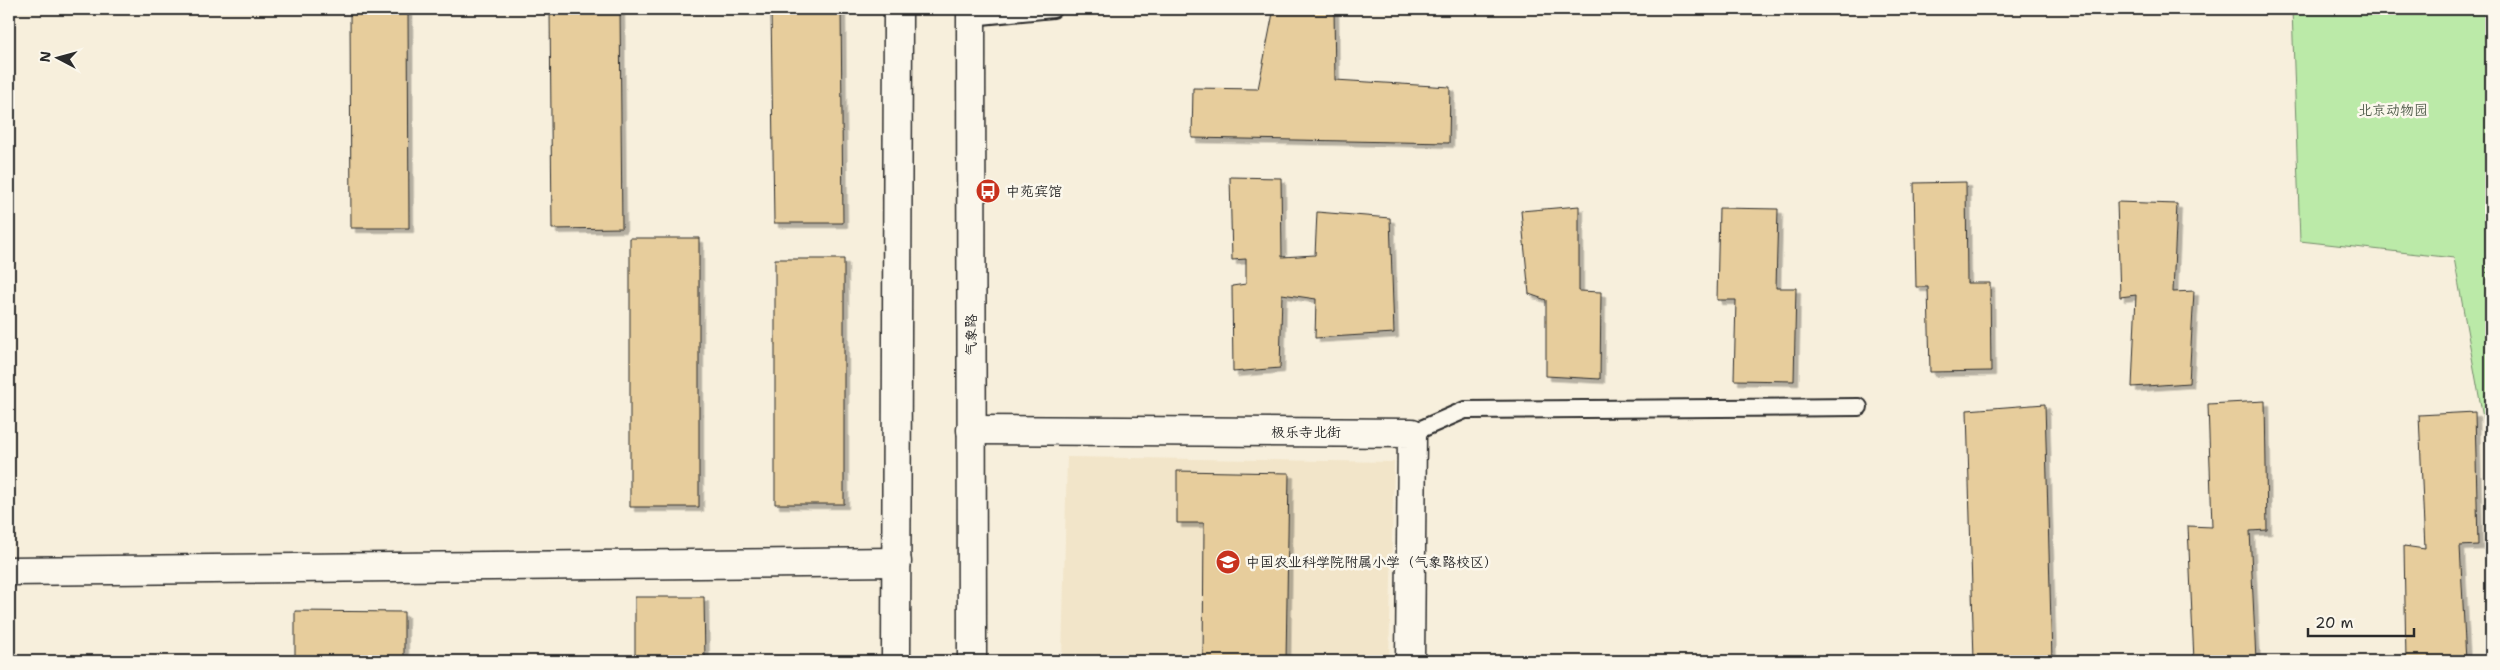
<svg xmlns="http://www.w3.org/2000/svg" width="2500" height="670" viewBox="0 0 2500 670" font-family="'Shantell Sans','LXGW WenKai TC',sans-serif">
  <style>
    .built { fill: #f2e5c9 }
    .green { fill: #bbeaa8; stroke: #738a6a }
    .building { fill: #e7cd9c; stroke: #2b2b2b; filter: url(#shadow) }
    .lines { fill: none; stroke-linecap: round; stroke-linejoin: round }
    .service-casing { stroke: #2b2b2b; stroke-width: 20 }
    .minor-casing { stroke: #2b2b2b; stroke-width: 31 }
    .tertiary-casing { stroke: #2b2b2b; stroke-width: 31 }
    .path { stroke: #2b2b2b; stroke-width: 3; stroke-dasharray: 1 4; stroke-linecap: butt }
    .service { stroke: #fbf7ec; stroke-width: 16 }
    .minor { stroke: #fbf7ec; stroke-width: 28 }
    .tertiary { stroke: #fbf7ec; stroke-width: 28 }
    .labels { text-anchor: middle; dominant-baseline: central; stroke-width: 5; stroke-linejoin: round; paint-order: stroke }
    .park-label { font-size: 14px; fill: #4f5b4a; stroke: #fbf7ec }
    .poi-label { font-size: 14px; fill: #2b2b2b; stroke: #fbf7ec; text-anchor: start }
    .street-label { font-size: 14px; fill: #2b2b2b; stroke: #fbf7ec }
  </style>
  <defs>
    <filter id="shadow"><feDropShadow dx="4.5" dy="4.5" stdDeviation="0" flood-color="#0004"/></filter>
  </defs>
  <rect width="100%" height="100%" fill="#f7efdc"/>
  <filter id="ink" filterUnits="userSpaceOnUse"><feTurbulence type="fractalNoise" baseFrequency=".02" numOctaves="2"/><feDisplacementMap in="SourceGraphic" scale="10" xChannelSelector="R" yChannelSelector="G"/><feConvolveMatrix kernelMatrix="1 2 1 2 8 2 1 2 1" color-interpolation-filters="sRGB"/></filter>
  <g filter="url(#ink)">
    <path class="built" d="M1067 457 1394 462 1389 661H1062Z"/>
    <path class="green" d="M2292 9H2491V462L2454 258 2300 241Z"/>
    <path class="building" d="M350 9H408L409 228H351Z
      M550 9H620L622 228 552 229Z
      M771 9H841L843 223H774Z
      M1272 9H1334L1335 80 1450 87 1449 143 1192 138 1193 88 1258 89 1273 13Z
      M1230 177 1281 178 1282 257 1315 255 1317 212 1390 218 1394 333 1315 338 1316 299 1282 294 1280 368 1233 372 1232 286 1246 284V259L1232 260Z
      M1966 182 1967 283H1990L1991 371 1930 372 1928 287H1916L1914 183Z
      M2117 202 2177 204 2173 292 2194 291 2189 383 2132 387 2136 295 2120 297Z
      M1579 206V291L1601 292 1600 379 1546 376V300L1529 294 1521 211Z
      M1719 208 1778 209 1776 288H1796L1794 381 1734 380 1736 300H1717Z
      M630 238H699V507H630Z
      M775 259H844V504H775Z
      M2265 401 2267 530 2250 531 2256 661H2194L2188 526 2212 527 2208 404Z
      M2045 404 2052 661H1974L1967 410Z
      M2475 412 2478 545 2460 546 2466 661H2406L2404 546 2425 549 2419 415Z
      M1177 471 1289 473 1286 661H1203L1204 523H1177Z
      M635 597H704L705 661H635Z
      M295 611 404 612V661H295Z"/>
    <g class="lines">
      <defs>
        <path id="service" d="M971 17 1053 9
          M1412 433 1465 410 1859 407"/>
        <path id="minor" d="M971 430 1412 433 1410 661
          M9 571 897 562"/>
        <path id="tertiary" d="M971 9 972 661
          M896 661 898 9"/>
      </defs>
      <use href="#service" class="service-casing"/>
      <use href="#minor" class="minor-casing"/>
      <use href="#tertiary" class="tertiary-casing"/>
      <path class="path" d="M2487 343 2489 57 2491 39"/>
      <use href="#service" class="service"/>
      <use href="#minor" class="minor"/>
      <use href="#tertiary" class="tertiary"/>
    </g>
  </g>
  <defs>
    <symbol id="bus-disc" viewBox="-11 -11 22 22"><circle r="9.5" fill="#c8321e" stroke="#fbf7ec"/><path d="M-5-6H5V4H4V6H2V4H-2V6H-4V4H-5ZM-3.5-4V0h7V-4ZM-3.5 1.2v1.5H-2V1.2ZM2 1.2v1.5H3.5V1.2Z" fill="#fff"/></symbol>
    <symbol id="school-disc" viewBox="-11 -11 22 22"><circle r="9.5" fill="#c8321e" stroke="#fbf7ec"/><path d="M0-5L7-2L0 1L-7-2ZM-4 1L0 2.5L4 1V4Q0 6-4 4Z" fill="#fff"/></symbol>
  </defs>
  <g fill-rule="evenodd">
    <use href="#bus-disc" x="974" y="177" width="28" height="28"/>
    <use href="#school-disc" x="1214" y="548" width="28" height="28"/>
  </g>
  <g class="labels">
    <g class="park-label">
      <text x="2393" y="110">北京动物园</text>
    </g>
    <g class="poi-label">
      <text x="1006" y="191">中苑宾馆</text>
      <text x="1246" y="562">中国农业科学院附属小学（气象路校区）</text>
    </g>
    <g class="street-label">
      <text transform="translate(971 335) rotate(-90)">气象路</text>
      <text x="1306" y="432">极乐寺北街</text>
    </g>
  </g>
  <rect width="2500" height="670" fill="none" stroke="#fbf7ec" stroke-width="30"/>
  <rect x="15" y="15" width="2470" height="640" fill="none" stroke="#2b2b2b" stroke-width="2" filter="url(#ink)"/>
  <g transform="translate(58 58) rotate(276)" stroke="#fbf7ec" stroke-width="4" paint-order="stroke">
  <path d="M0-4L9 19L0 12L-9 19Z" fill="#2b2b2b"/>
  <text y="-8" font-size="14" font-weight="bold" text-anchor="middle" fill="#2b2b2b">N</text>
  </g>
  <path d="M2308 628v8h106v-8" fill="none" stroke="#2b2b2b" stroke-width="2.5"/>
  <text x="2315" y="628" font-size="15" fill="#2b2b2b" stroke="#fbf7ec" stroke-width="4" paint-order="stroke">20 m</text>
</svg>
